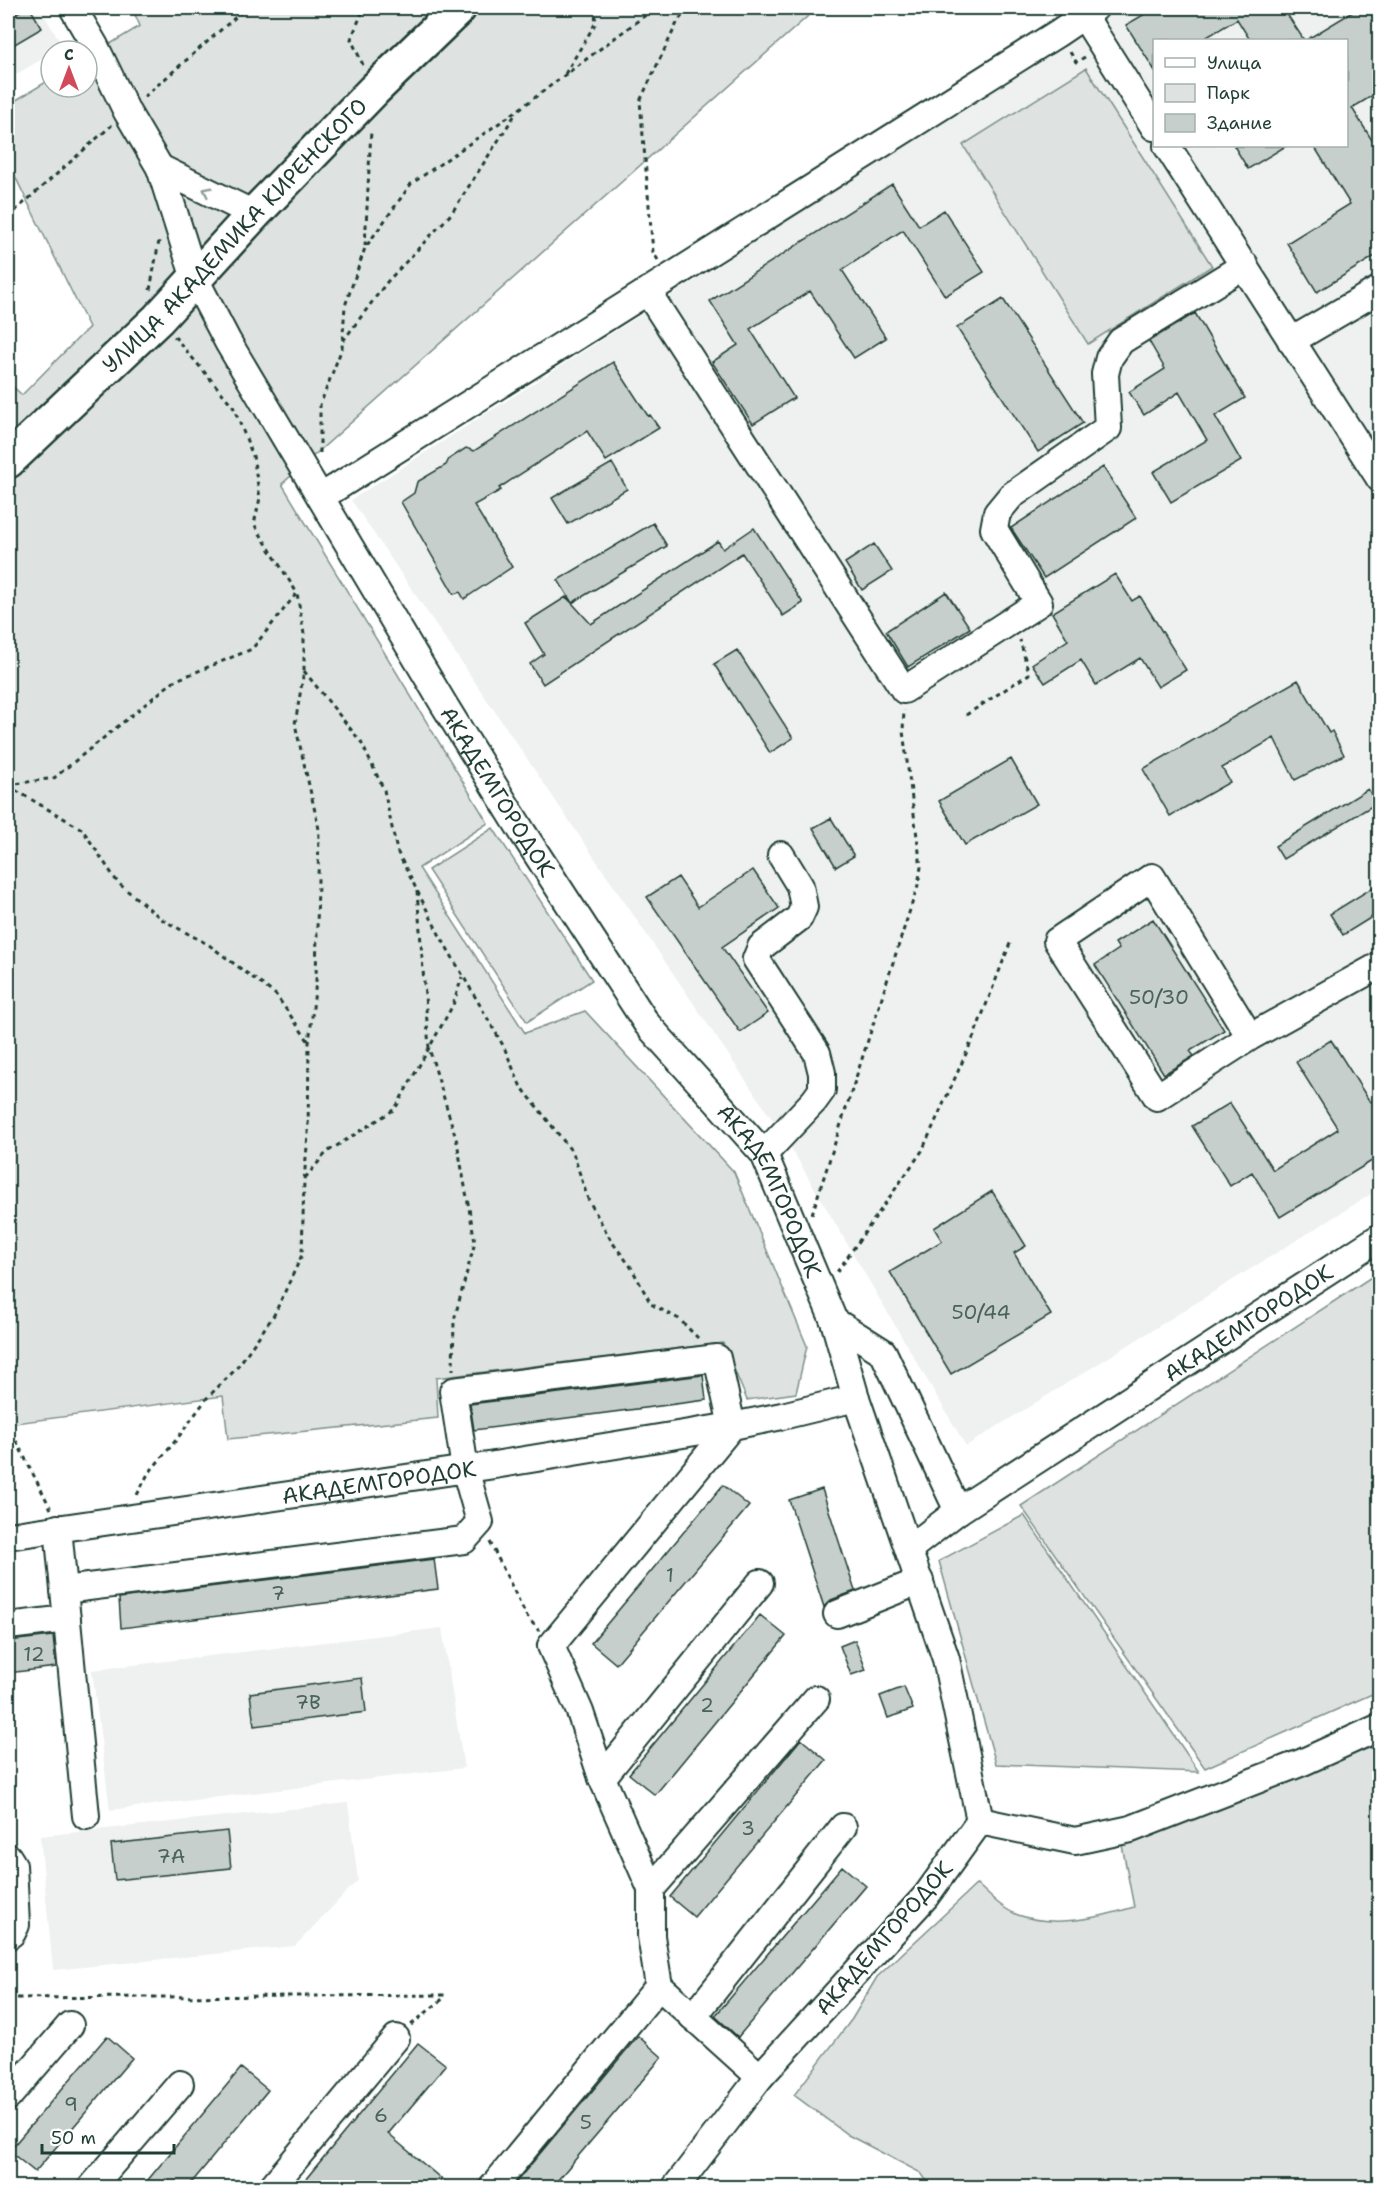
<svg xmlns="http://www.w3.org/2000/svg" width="1387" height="2195" viewBox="0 0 1387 2195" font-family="'Shantell Sans',sans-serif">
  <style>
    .built { fill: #eef1f0; fill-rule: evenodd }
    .green { fill: #dee3e2; stroke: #7e908b; stroke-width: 1.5 }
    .building { fill: #c7cfcc; stroke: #1f3d34; stroke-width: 1.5 }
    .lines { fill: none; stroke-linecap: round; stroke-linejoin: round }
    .minor-casing { stroke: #1f3d34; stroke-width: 30 }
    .major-casing { stroke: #1f3d34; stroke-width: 38 }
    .path { stroke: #1f3d34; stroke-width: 3; stroke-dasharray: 4.5 4.5; stroke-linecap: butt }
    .minor { stroke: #fff; stroke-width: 26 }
    .major { stroke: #fff; stroke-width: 33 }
    .oneway { stroke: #8f9e9a }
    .labels { text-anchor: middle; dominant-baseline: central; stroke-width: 5; stroke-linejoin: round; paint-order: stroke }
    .number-label { font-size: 20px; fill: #49625a }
    .street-label { font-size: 22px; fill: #1f3d34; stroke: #fff }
  </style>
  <rect width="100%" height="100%" fill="#fff"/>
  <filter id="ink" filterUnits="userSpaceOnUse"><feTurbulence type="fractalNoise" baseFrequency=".0167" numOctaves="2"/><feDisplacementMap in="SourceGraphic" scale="12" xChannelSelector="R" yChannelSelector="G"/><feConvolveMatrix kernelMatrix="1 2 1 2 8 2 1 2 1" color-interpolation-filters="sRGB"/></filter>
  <g filter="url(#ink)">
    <path class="built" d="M8 8H40L63 47 56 51H51V54L8 79Z
      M1121 8H1379V1189L966 1446 785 1138 351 500ZM1154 40H1346V146H1154Z
      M442 1628 464 1768 110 1810 92 1670Z
      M348 1803 358 1880 295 1946 53 1970 40 1836Z"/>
    <path class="green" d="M132 8H817L282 484 488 823 419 868 525 1033 585 1011 734 1172 807 1346 796 1393 747 1400 723 1343 436 1378 438 1418 228 1439 223 1396 8 1424V382L22 395 89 327 8 162V105L51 79V87H87V58L140 26Z
      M1086 68 1212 266 1088 344 963 145Z
      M493 828 592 980 527 1022 428 870Z
      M1379 1272V1691L1205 1768 1021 1506Z
      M1024 1515 1199 1772 996 1764 939 1561Z
      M1379 1744V2187H931L921 2173 848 2135 794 2095 852 2019 877 1977 977 1884C989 1895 1002 1909 1018 1915 1055 1928 1098 1918 1134 1907L1122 1845Z"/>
    <path class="building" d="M25 8H30L42 28 8 48V18Z
      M1155 8H1283L1304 40H1250L1237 19 1202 40H1155V71L1126 25Z
      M1359 8H1368L1380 25V91L1352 108 1380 153V253L1317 292 1287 243 1350 204 1314 146H1347V40H1306Z
      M1234 146H1286L1248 169Z
      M892 184 919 226 944 210 984 272 945 296 903 230 842 270 886 338 854 358 810 291 750 329 794 398 753 424 712 362 738 345 710 301Z
      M1003 299 1083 423 1038 452 957 328Z
      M1195 313 1245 398 1215 416 1241 461 1171 502 1153 472 1207 440 1179 392 1144 415 1129 392 1165 369 1149 341Z
      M613 362 648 416 650 415 659 428 606 461 587 431 499 488 501 490 474 505 512 567 464 599 460 592 454 594 401 502 414 493 417 482 446 465 449 459 466 448 474 451Z
      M612 463 627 489 568 524 552 498Z
      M1103 467 1136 518 1044 578 1011 528Z
      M653 523 667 546 572 603 591 624 718 541 723 549 754 528 803 603 783 616 742 553 543 684 530 664 544 654 525 623 566 597 572 603 558 580Z
      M874 544 892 571 862 590 845 563Z
      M1115 574 1132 601 1140 596 1186 670 1158 687 1140 658 1096 685 1081 660 1045 683 1032 664 1068 640 1052 613Z
      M946 592 970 628 908 667 886 631Z
      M737 650 793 738 770 753 714 664Z
      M1298 680 1329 733 1332 731 1344 755 1295 780 1274 738 1222 768 1230 782 1170 816 1143 769Z
      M1011 759 1037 804 965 845 939 801Z
      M1368 789 1377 803 1283 859 1275 846Z
      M831 818 854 856 836 867 813 828Z
      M753 870 779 908 722 947 768 1013 740 1032 647 897 678 877 698 907Z
      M1380 883V912L1343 935 1330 914Z
      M1153 919 1224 1030 1190 1051 1194 1056 1164 1074 1095 965 1119 949 1115 943Z
      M1331 1040 1370 1102 1380 1096V1156L1280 1217 1252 1172 1230 1186 1192 1126 1230 1103 1273 1170 1338 1129 1296 1062Z
      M992 1191 1026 1246 1014 1253 1051 1315 951 1374 890 1272 942 1241 934 1228Z
      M703 1375 706 1400 474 1430 470 1404Z
      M723 1485 749 1506 616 1664 591 1643Z
      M822 1489 855 1591 831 1600 824 1607 789 1500Z
      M434 1559 438 1589 121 1628 119 1598Z
      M760 1615 786 1636 655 1795 629 1774Z
      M53 1636 56 1667 8 1673V1641Z
      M855 1640 866 1670 851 1675 840 1646Z
      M362 1678 366 1712 254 1726 250 1693Z
      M904 1687 913 1709 888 1718 880 1696Z
      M801 1739 826 1760 694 1917 670 1897Z
      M227 1831 231 1868 115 1880 111 1844Z
      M842 1866 866 1886 738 2037 715 2016Z
      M107 2036 132 2058 35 2172 9 2151Z
      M638 2036 662 2057 552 2187H512Z
      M418 2043 446 2065 388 2134 451 2187H314L305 2180Z
      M241 2068 268 2090 188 2187H142Z"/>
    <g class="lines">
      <defs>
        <g id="minor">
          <path id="s1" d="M73 8 95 46 127 112 160 168 195 279 228 342 443 703 523 833 647 1024 764 1154 834 1321 856 1398 946 1659 980 1821 926 1896 760 2077 675 2188"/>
          <path d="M1084 16 1154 127"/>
          <path d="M1167 146 1380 479"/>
          <path d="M160 168 254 214"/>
          <path d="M647 291 904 690 1039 603 994 529 997 513 1011 496 1108 428 1105 374 1109 358 1121 341 1245 265"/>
          <path d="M1291 341 1380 289"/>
          <path d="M321 497 1058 33 1095 8"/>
          <path d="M1250 1037 1152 877 1057 941 1157 1097 1250 1037 1380 965"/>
          <path d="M764 1154 814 1101 822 1090V1073L817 1053 756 959 761 947 799 918 804 907 800 886 781 855"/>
          <path d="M834 1321 883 1352 958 1511"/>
          <path d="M58 1528 86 1816"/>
          <path id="s2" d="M8 1536 488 1466 732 1426 782 1416 856 1398"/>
          <path id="s3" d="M909 1549 958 1511 1380 1237"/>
          <path d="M64 1590 464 1540 480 1522 465 1469 453 1391 717 1358 732 1426 551 1646 580 1712 602 1778 651 1889V1936L659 1986 760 2077"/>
          <path d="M837 1614 920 1581"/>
          <path d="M8 1626 67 1619"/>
          <path d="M602 1778 760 1583"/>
          <path d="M980 1821 1075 1841 1131 1829 1303 1762 1380 1727"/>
          <path d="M8 1857 13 1865 16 1925 12 1933 8 1936"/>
          <path d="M651 1889 816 1699"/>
          <path d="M693 2017 843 1827"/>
          <path d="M8 2097 70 2025"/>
          <path d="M91 2188 180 2084"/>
          <path d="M271 2188 396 2038"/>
          <path d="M492 2188 659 1986"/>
        </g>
        <g id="major">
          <path id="s4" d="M8 461 158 319 254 214 374 90 459 8"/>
        </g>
      </defs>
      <use href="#minor" class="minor-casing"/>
      <use href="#major" class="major-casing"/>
      <path class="path" d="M1070 52 1076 62 1085 57
        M363 65 351 39 364 8
        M565 74 595 24 596 8
        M144 97 246 8
        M8 217 112 125
        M365 246 371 130
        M658 260 653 252 640 101 678 21 688 8
        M150 290 159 241
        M343 341 387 282 451 214 516 113
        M320 453V405L342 348 345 306 365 248 411 184 518 110 655 8
        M304 671 361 742 384 790 397 851 439 934 504 1047 520 1085 573 1153 588 1199 612 1242 631 1267 651 1304 679 1319 698 1338
        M966 715 1029 674 1020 640
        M8 785 54 778 174 681 252 649 297 593
        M8 786 82 829 118 883 163 920 209 945 276 995 309 1042
        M417 891 429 1048 457 1142 475 1242 454 1320 453 1370
        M305 1178 327 1152 395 1109 453 1005 462 977
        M812 1214 918 885 921 867 903 731 904 710
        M837 1272 922 1151 974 1036 1011 941
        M8 1425 51 1509
        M137 1495 148 1474 177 1439 207 1398 236 1369 274 1315 302 1255 304 1180 308 1135 309 1043 316 981 319 829 295 724 304 671V634L297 593 254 524 260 498 253 456 233 406 174 336
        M490 1542 526 1615 539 1631
        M8 1998 447 1995
        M411 2025 445 1997"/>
      <use href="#minor" class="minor"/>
      <use href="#major" class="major"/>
    </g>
    <defs><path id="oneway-chevron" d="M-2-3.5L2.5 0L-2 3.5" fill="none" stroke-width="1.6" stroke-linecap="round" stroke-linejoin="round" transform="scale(1.5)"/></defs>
    <use class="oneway" href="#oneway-chevron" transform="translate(207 191) rotate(-154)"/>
  </g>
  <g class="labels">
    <g class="number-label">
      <text x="1159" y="997">50/30</text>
      <text x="981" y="1312">50/44</text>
      <text x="670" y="1575">1</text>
      <text x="278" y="1593">7</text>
      <text x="34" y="1654">12</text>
      <text x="308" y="1702">7В</text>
      <text x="707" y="1705">2</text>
      <text x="748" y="1828">3</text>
      <text x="171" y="1856">7А</text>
      <text x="71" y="2104">9</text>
      <text x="381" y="2115">6</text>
      <text x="586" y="2122">5</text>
    </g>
    <g class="street-label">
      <text stroke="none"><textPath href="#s4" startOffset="320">УЛИЦА АКАДЕМИКА КИРЕНСКОГО</textPath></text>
      <text stroke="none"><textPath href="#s1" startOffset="894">АКАДЕМГОРОДОК</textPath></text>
      <text stroke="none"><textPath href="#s1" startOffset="1380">АКАДЕМГОРОДОК</textPath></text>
      <text stroke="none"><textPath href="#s3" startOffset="408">АКАДЕМГОРОДОК</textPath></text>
      <text stroke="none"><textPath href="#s2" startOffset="375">АКАДЕМГОРОДОК</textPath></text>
      <text transform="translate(884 1938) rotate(-49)">АКАДЕМГОРОДОК</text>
    </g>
  </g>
  <rect width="1387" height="2195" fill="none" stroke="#fff" stroke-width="30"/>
  <rect x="15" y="15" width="1357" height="2165" fill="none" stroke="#1f3d34" stroke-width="2" filter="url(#ink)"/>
  <rect x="1153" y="39" width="195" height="108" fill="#ffffff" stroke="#a5b1ae" stroke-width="1.5"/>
  <rect x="1165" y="58" width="30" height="9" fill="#ffffff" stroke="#a5b1ae" stroke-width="1.5"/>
  <text x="1207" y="69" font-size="18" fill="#1f3d34">Улица</text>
  <rect x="1165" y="84" width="30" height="18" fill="#dee3e2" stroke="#a5b1ae" stroke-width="1.5"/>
  <text x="1207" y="99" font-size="18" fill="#1f3d34">Парк</text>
  <rect x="1165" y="114" width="30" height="18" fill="#c7cfcc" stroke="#a5b1ae" stroke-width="1.5"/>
  <text x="1207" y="129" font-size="18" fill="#1f3d34">Здание</text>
  <g transform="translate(69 69)"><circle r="28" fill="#ffffff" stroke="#a5b1ae" stroke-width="1.5"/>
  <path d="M0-4.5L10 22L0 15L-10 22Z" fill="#d1495b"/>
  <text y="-9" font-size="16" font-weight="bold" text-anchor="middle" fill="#1f3d34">С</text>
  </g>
  <path d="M42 2144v9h132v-9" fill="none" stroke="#1f3d34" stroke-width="3"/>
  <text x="51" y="2144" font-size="18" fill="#1f3d34" stroke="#ffffff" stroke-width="4.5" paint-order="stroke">50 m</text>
</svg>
